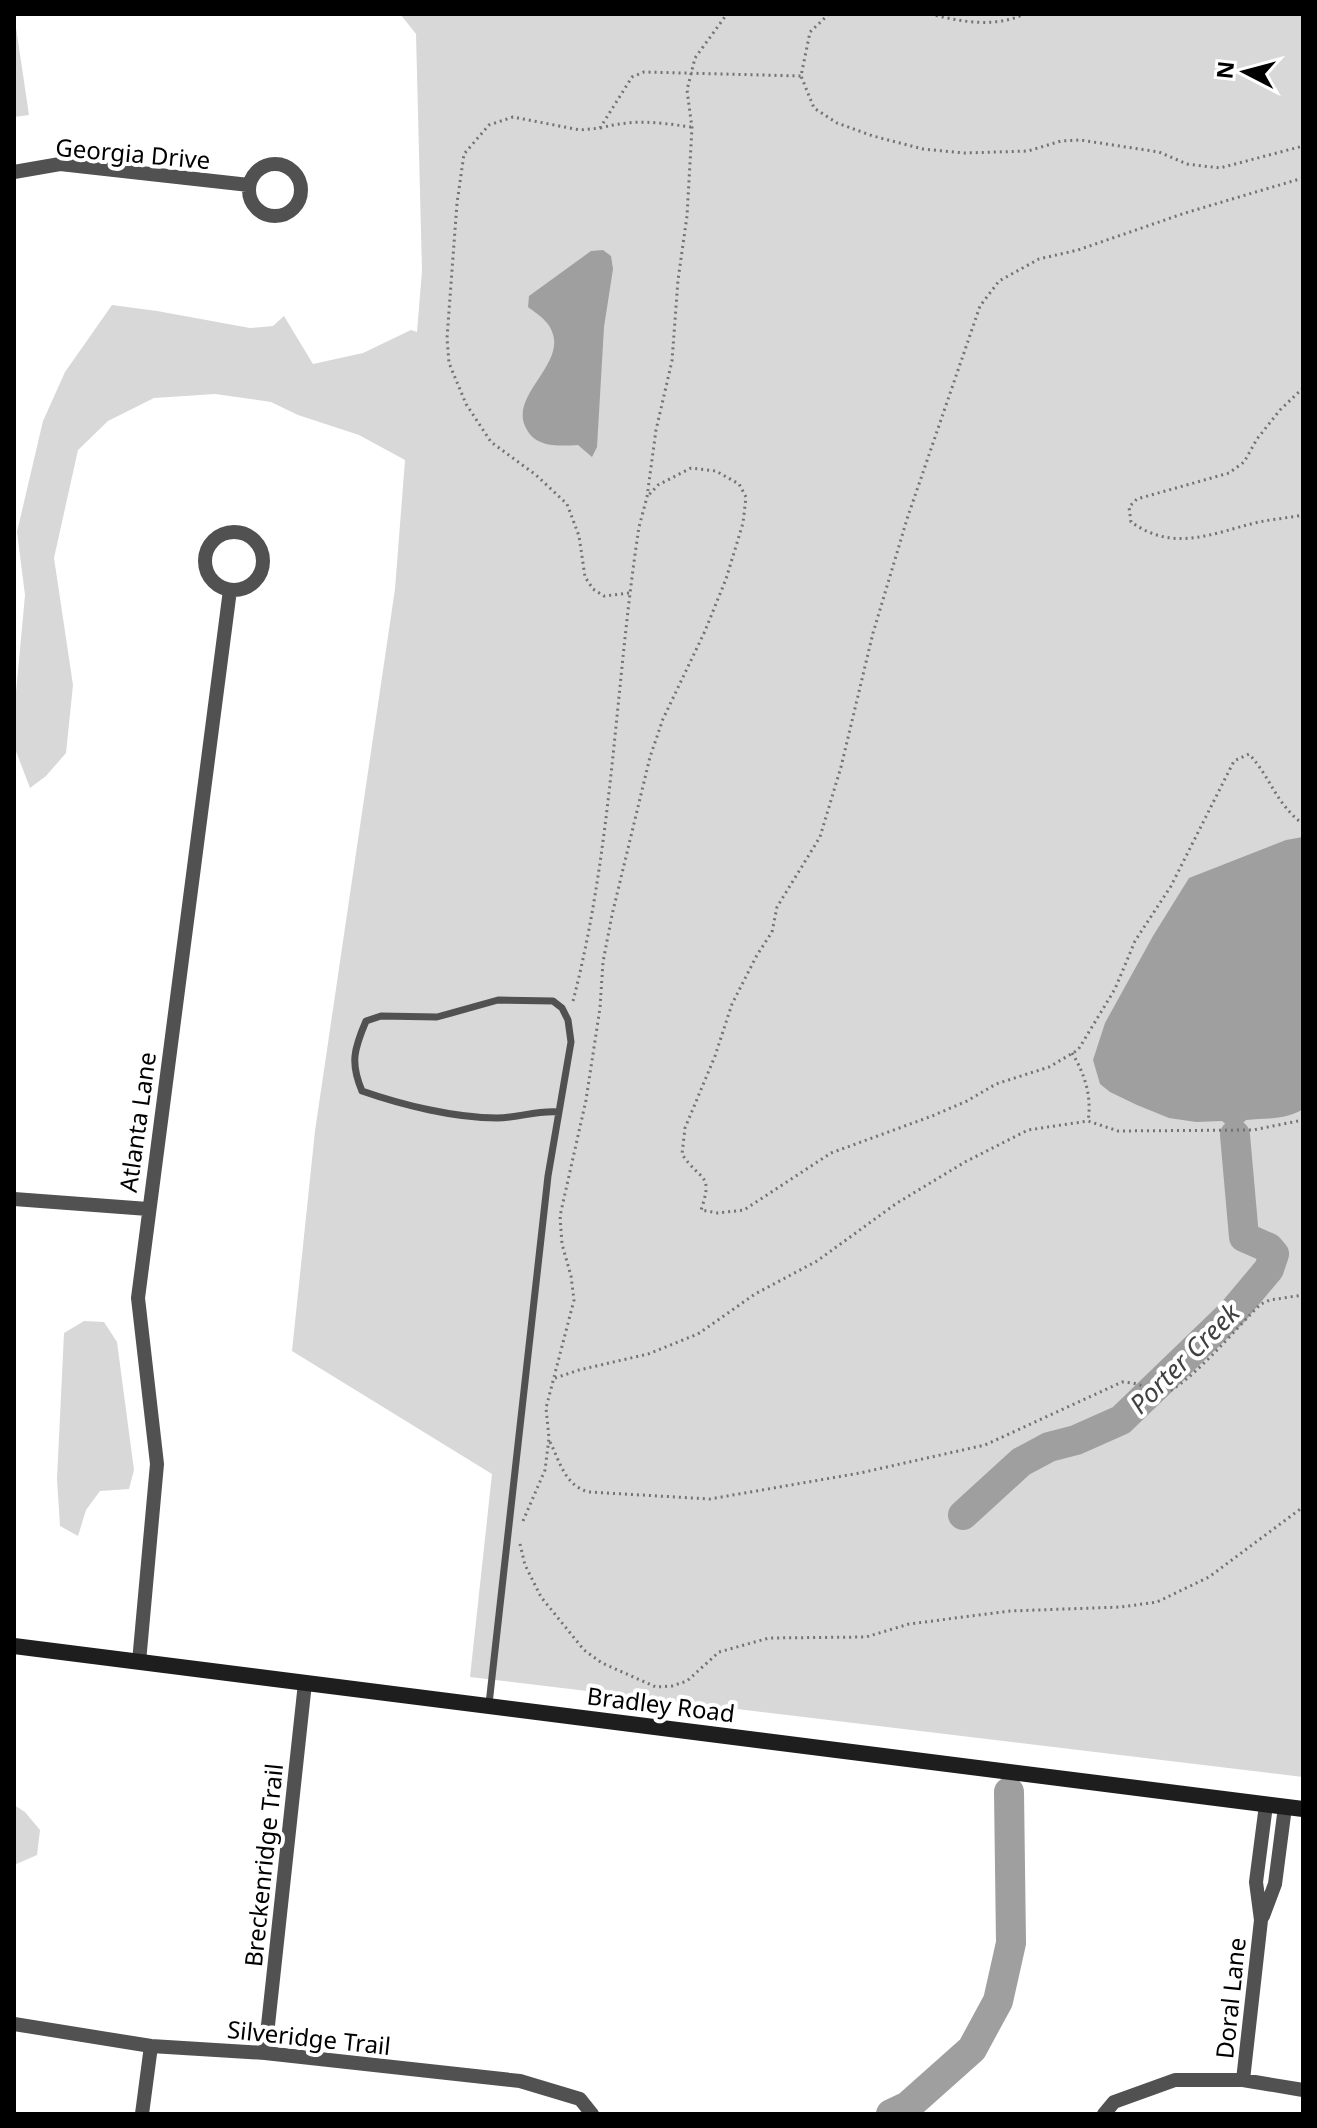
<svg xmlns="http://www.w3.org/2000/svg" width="1317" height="2128" viewBox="0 0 1317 2128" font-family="'Noto Sans',sans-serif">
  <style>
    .green { fill: #d8d8d8 }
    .water { fill: #9f9f9f }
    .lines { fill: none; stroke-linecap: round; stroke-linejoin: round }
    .river { stroke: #9f9f9f; stroke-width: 30 }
    .path { stroke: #737373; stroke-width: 3; stroke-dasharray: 2 4; stroke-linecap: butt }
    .lane { stroke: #515151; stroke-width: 7 }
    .street { stroke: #515151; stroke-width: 14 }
    .secondary { stroke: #1e1e1e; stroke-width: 16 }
    .labels { text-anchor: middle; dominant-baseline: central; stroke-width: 8; stroke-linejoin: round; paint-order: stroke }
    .street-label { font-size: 24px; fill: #000; stroke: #fff }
    .water-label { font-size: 26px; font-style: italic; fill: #404040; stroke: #fff }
  </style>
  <rect width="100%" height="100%" fill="#fff"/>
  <path class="green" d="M14 14 29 115 14 117Z
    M396 14H1303V1777L470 1677 492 1474 292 1351 315 1131 395 589 405 460 359 435 298 415 271 402 215 394 154 398 108 421 78 450 54 558 73 685 66 753 46 776 30 788 14 746V714L25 595 17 532 43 421 65 372 112 305 157 311 250 328 273 326 284 316 313 364 363 353 411 330 417 332 422 271 416 34 401 15Z
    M84 1321 104 1322 117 1342 134 1470 129 1489 100 1491 86 1510 78 1536 60 1526 57 1479 64 1333Z
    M14 1805 25 1812 40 1830 37 1855 14 1865Z"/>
  <path class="water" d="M603 250 611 256 613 269 604 327 597 447 592 457 578 445C561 446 537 448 527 430 508 399 558 370 554 339 552 323 540 316 528 307L529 296 591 251Z
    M1303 837V1109C1287 1120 1265 1118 1246 1120L1238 1128H1230L1222 1121 1196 1122 1169 1118 1137 1105 1110 1092 1100 1084 1093 1060 1105 1023 1153 936 1189 878 1286 840Z"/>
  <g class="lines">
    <path class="river" d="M963 1515 1021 1462 1049 1447 1076 1440 1121 1420 1233 1312 1269 1269 1274 1254 1269 1248 1244 1237 1235 1135
      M891 2114 908 2106 972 2049 998 2001 1011 1943 1009 1792"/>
    <path class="path" d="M829 14 810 32 801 76 814 108 837 123 873 136 923 149 964 153 1028 151 1061 141 1080 140 1159 152 1187 164 1220 168 1303 146
      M930 14C962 22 994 28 1025 14
      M600 128C635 119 655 122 691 127
      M1303 178 1185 213 1078 250 1039 259 999 281 980 306 907 519 873 633 841 767 820 837 777 907 772 932 757 955 732 1004 715 1056 685 1128 682 1154C700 1182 714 1172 701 1210L718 1213 744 1210 831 1153 932 1116 967 1101 996 1084 1049 1067 1078 1050 1115 989 1135 941 1171 886 1234 761 1249 754C1272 779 1275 803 1303 824
      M1303 388 1280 410 1257 439 1244 462 1229 473 1137 499 1129 507 1131 522C1175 553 1212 533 1259 522 1273 519 1288 518 1303 515
      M629 593 604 596 593 589 585 577 579 536 567 504 536 475 491 442 466 404 449 363 447 338 457 203 464 154 489 125 513 117 580 130 600 128 632 77 644 72 801 76
      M573 1001C613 847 615 684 639 527L647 497 656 430 672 361 678 280 687 216 692 128 687 90 695 58 727 14
      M1072 1053C1085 1074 1092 1097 1088 1121
      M555 1378 579 1370 648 1354 698 1334 755 1294 817 1261 897 1203 965 1162 1028 1130 1088 1121 1118 1131 1253 1130 1303 1120
      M550 1442C560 1462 565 1486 589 1492L710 1499 860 1473 985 1445 1122 1382C1138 1383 1144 1385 1156 1396 1183 1394 1239 1324 1261 1304L1270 1300 1303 1295
      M523 1521 545 1470 549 1438 546 1408 574 1300 571 1276 562 1244 560 1216 586 1100 600 1008 603 962 612 915 650 757 663 719 705 631 726 579 743 523 746 497 739 484 716 471 691 468 658 485 647 497
      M520 1544 525 1565 541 1597 584 1650 602 1663 656 1687 672 1686 687 1681 719 1652 769 1638 866 1637 909 1624 1010 1611 1121 1607 1157 1602 1209 1577 1303 1507"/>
    <path class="lane" d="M489 1704 548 1176 571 1042 568 1020 562 1008 553 1001 498 1000 437 1017 381 1016 366 1021C354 1049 350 1063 362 1091 402 1105 455 1118 497 1118 518 1118 537 1110 559 1112"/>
    <path class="street" d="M249 190a26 26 0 1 1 52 0a26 26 0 1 1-52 0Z
      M14 172 60 164 249 185
      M205 561a29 29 0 1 1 58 0a29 29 0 1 1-58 0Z
      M14 1199 148 1209
      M139 1662 157 1464 138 1298 230 590
      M1263 1916 1275 1884 1285 1807
      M14 2024 151 2046 265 2053 520 2081 580 2099 592 2114
      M265 2053 305 1683
      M1243 2080 1261 1920 1256 1882 1266 1805
      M142 2114 151 2046
      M1104 2114 1114 2102 1175 2080H1243L1303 2090"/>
    <path class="secondary" d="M14 1646 1303 1809"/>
  </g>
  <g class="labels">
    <g class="street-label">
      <text transform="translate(133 153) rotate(5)">Georgia Drive</text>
      <text transform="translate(137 1122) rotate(-82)">Atlanta Lane</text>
      <text transform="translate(661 1704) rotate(7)">Bradley Road</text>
      <text transform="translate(263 1865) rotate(-84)">Breckenridge Trail</text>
      <text transform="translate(1230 1998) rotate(-84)">Doral Lane</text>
      <text transform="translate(309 2037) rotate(6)">Silveridge Trail</text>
    </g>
    <g class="water-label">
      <text transform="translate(1184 1358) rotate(-45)">Porter Creek</text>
    </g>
  </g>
  <rect width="1317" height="2128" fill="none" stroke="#000000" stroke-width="32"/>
  <g transform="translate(1245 72) rotate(276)" stroke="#ffffff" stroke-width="6" paint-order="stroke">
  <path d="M0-6L14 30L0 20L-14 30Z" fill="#000000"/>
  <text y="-12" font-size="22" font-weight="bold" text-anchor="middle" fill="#000000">N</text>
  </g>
</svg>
